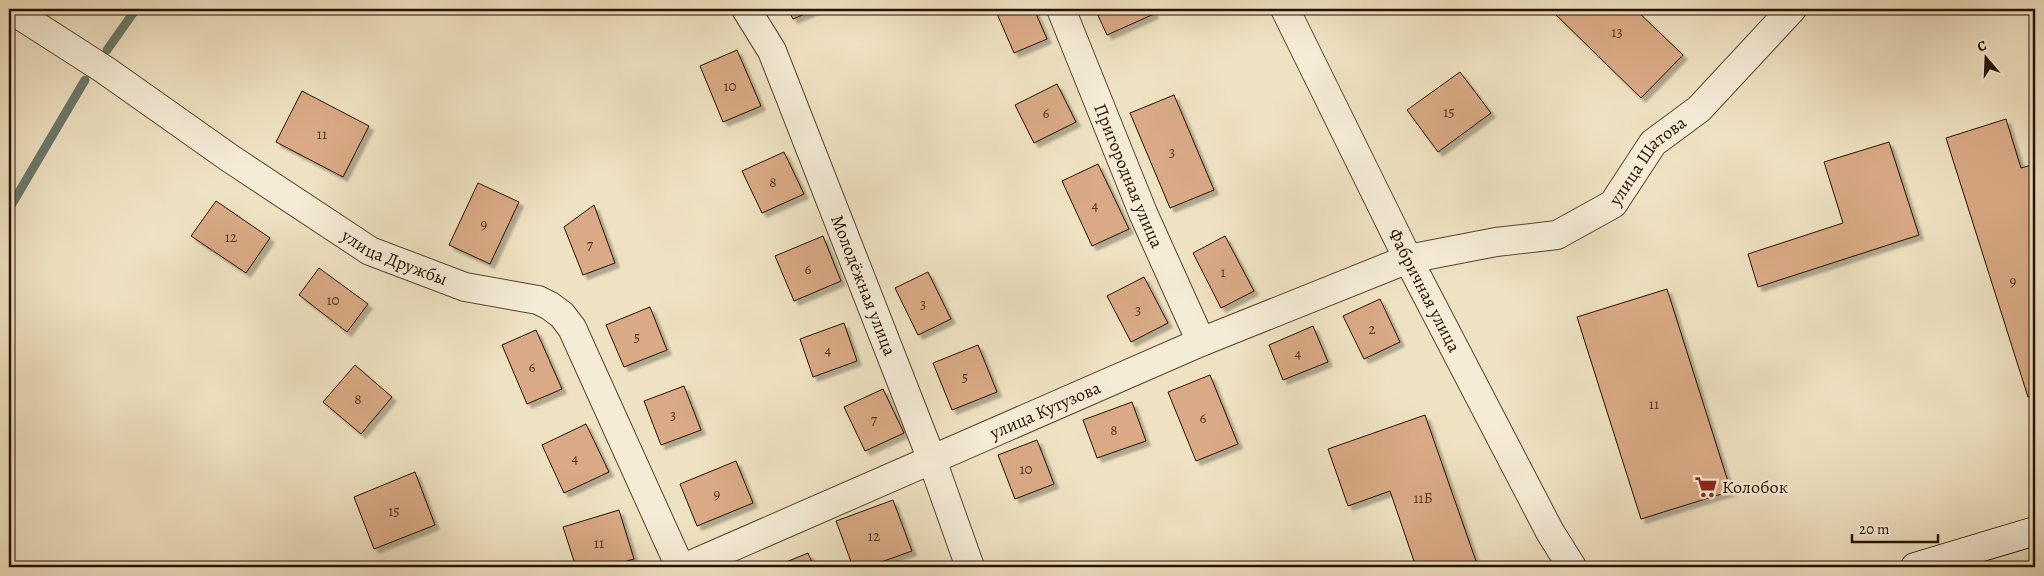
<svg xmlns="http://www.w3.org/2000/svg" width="2044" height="576" viewBox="0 0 2044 576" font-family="Alegreya,serif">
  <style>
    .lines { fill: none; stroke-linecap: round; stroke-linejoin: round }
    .stream { stroke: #6b796b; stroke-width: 9 }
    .building { fill: #d9aa85; stroke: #251100; filter: url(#shadow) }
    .street-casing { stroke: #584530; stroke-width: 30 }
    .secondary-casing { stroke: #251100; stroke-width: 30 }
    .street { stroke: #f5ecd7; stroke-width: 28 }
    .secondary { stroke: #f5ecd7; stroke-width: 28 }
    .labels { text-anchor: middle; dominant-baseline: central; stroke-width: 5; stroke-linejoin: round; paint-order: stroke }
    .number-label { font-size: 15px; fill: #523721 }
    .street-label { font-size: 18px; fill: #251100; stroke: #f5ecd7 }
    .poi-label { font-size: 18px; fill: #251100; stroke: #f5ecd7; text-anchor: start }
  </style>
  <defs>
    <filter id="shadow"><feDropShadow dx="4.5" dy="4.5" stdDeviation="1" flood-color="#0004"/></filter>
  </defs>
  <rect width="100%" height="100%" fill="#efe2c2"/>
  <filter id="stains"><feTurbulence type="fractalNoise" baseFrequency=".004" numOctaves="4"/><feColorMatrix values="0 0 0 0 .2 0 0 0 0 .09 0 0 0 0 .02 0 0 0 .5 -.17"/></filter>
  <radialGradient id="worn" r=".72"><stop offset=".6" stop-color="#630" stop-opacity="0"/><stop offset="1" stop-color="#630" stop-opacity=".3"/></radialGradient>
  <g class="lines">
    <path class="stream" d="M107 50 136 9
      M9 209 85 80"/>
  </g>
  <path class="building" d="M788 9H816L793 19Z
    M995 9H1034L1047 39 1014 53Z
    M1095 9H1151L1154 14 1107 35Z
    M1550 9H1635L1683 55 1641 98Z
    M737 50 761 106 723 122 700 66Z
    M1460 72 1491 113 1438 152 1407 110Z
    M1057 84 1076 122 1034 143 1015 105Z
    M302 91 369 126 343 177 276 142Z
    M1174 95 1214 190 1170 208 1130 113Z
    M2006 119 2021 168 2035 164V394L2028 397 1946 138Z
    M1889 142 1919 235 1758 287 1748 254 1843 223 1824 162Z
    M784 152 804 194 762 213 742 171Z
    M1098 164 1129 229 1092 246 1062 181Z
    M478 183 519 202 490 264 449 245Z
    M216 201 270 238 246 273 191 236Z
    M594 205 615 263 583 275 564 227Z
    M823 236 841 281 794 301 775 256Z
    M1225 236 1254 291 1221 308 1193 253Z
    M319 268 368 304 347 332 299 295Z
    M928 272 951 319 918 335 895 288Z
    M1144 277 1168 323 1131 342 1107 296Z
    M1667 289 1731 491 1641 519 1577 317Z
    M1380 299 1400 342 1364 359 1343 316Z
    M650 307 667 350 624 367 606 325Z
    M844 323 857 361 813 377 800 339Z
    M1313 326 1328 362 1283 380 1269 345Z
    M536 330 562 389 527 404 502 345Z
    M978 345 997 392 952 410 933 363Z
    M355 365 392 397 361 434 323 402Z
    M1210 375 1238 444 1196 461 1168 392Z
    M684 386 701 430 661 445 644 401Z
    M883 389 904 433 865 451 844 407Z
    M1132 402 1146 441 1097 458 1083 420Z
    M1425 415 1477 564 1469 567H1416L1390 491 1348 506 1328 449Z
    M586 424 609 472 564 493 542 445Z
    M1037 440 1054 484 1015 499 998 455Z
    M736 461 753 503 697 526 680 484Z
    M415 472 435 525 374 549 354 497Z
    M893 500 912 551 867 567H853L836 521Z
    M619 510 634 559 606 567H576L563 527Z
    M808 553 814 567H774Z"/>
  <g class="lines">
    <defs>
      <g id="street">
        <path id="s1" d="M10 9 105 70 231 159 370 251 465 287 538 300 550 306 562 315 572 328 680 567"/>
        <path id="s2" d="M746 9 772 51 932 460 970 567"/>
        <path id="s3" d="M1061 9 1143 213 1201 342"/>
        <path id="s4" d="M1285 9 1408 259 1550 532 1572 567"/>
        <path id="s5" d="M686 567 1201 342 1408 259 1496 242 1557 235 1613 204 1653 143 1699 109 1792 9"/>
      </g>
      <path id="secondary" d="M1915 567 2035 531"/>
    </defs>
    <use href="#street" class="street-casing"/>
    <use href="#secondary" class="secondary-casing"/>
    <use href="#street" class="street"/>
    <use href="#secondary" class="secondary"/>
  </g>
  <defs>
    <symbol id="supermarket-bare" viewBox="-9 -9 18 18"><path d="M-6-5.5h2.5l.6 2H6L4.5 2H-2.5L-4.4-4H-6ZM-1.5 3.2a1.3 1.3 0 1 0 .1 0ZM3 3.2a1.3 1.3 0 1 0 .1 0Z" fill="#8f2418" stroke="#f5ecd7" stroke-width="2.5" paint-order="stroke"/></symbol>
  </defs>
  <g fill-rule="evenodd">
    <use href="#supermarket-bare" x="1690" y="471" width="32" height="32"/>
  </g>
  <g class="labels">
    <g class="number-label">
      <text x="1617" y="32">13</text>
      <text x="730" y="86">10</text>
      <text x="1449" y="112">15</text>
      <text x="1046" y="113">6</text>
      <text x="322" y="134">11</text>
      <text x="1172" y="152">3</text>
      <text x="773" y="182">8</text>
      <text x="1095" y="205">4</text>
      <text x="484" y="224">9</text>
      <text x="231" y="237">12</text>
      <text x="590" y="245">7</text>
      <text x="808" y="269">6</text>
      <text x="1223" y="272">1</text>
      <text x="2013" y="281">9</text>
      <text x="333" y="300">10</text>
      <text x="923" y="304">3</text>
      <text x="1138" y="310">3</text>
      <text x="1372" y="329">2</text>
      <text x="637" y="337">5</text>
      <text x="828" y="350">4</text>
      <text x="1298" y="353">4</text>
      <text x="532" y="367">6</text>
      <text x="965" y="377">5</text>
      <text x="358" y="399">8</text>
      <text x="1654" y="404">11</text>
      <text x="673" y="415">3</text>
      <text x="1203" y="418">6</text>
      <text x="874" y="420">7</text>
      <text x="1114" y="430">8</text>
      <text x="575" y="458">4</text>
      <text x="1026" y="469">10</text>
      <text x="717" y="494">9</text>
      <text x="1423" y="498">11Б</text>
      <text x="394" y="511">15</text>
      <text x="874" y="536">12</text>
      <text x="599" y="543">11</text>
    </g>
    <g class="street-label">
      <text stroke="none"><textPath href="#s5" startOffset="1056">улица Шатова</textPath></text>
      <text stroke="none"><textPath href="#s3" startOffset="180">Пригородная улица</textPath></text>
      <text stroke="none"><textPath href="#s1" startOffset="459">улица Дружбы</textPath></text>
      <text stroke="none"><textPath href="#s2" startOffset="301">Молодёжная улица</textPath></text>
      <text stroke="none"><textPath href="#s4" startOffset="314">Фабричная улица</textPath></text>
      <text stroke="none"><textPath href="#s5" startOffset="392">улица Кутузова</textPath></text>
    </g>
    <g class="poi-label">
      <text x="1722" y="487">Колобок</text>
    </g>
  </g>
  <rect width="2044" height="576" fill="none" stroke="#efe2c2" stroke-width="30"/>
  <rect x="10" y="10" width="2024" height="556" fill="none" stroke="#251100" stroke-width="2.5"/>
  <rect x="15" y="15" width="2014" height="546" fill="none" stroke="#251100"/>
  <g transform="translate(1986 58) rotate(341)" stroke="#f5ecd7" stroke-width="4" paint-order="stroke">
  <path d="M0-4L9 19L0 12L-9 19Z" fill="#251100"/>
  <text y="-8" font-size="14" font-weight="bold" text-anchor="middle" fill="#251100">С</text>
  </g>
  <path d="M1852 534v8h86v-8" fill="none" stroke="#251100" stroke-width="2.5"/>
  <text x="1859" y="534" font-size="15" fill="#251100" stroke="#f5ecd7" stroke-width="4" paint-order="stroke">20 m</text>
  <rect width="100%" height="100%" filter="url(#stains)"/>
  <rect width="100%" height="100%" fill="url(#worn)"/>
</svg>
